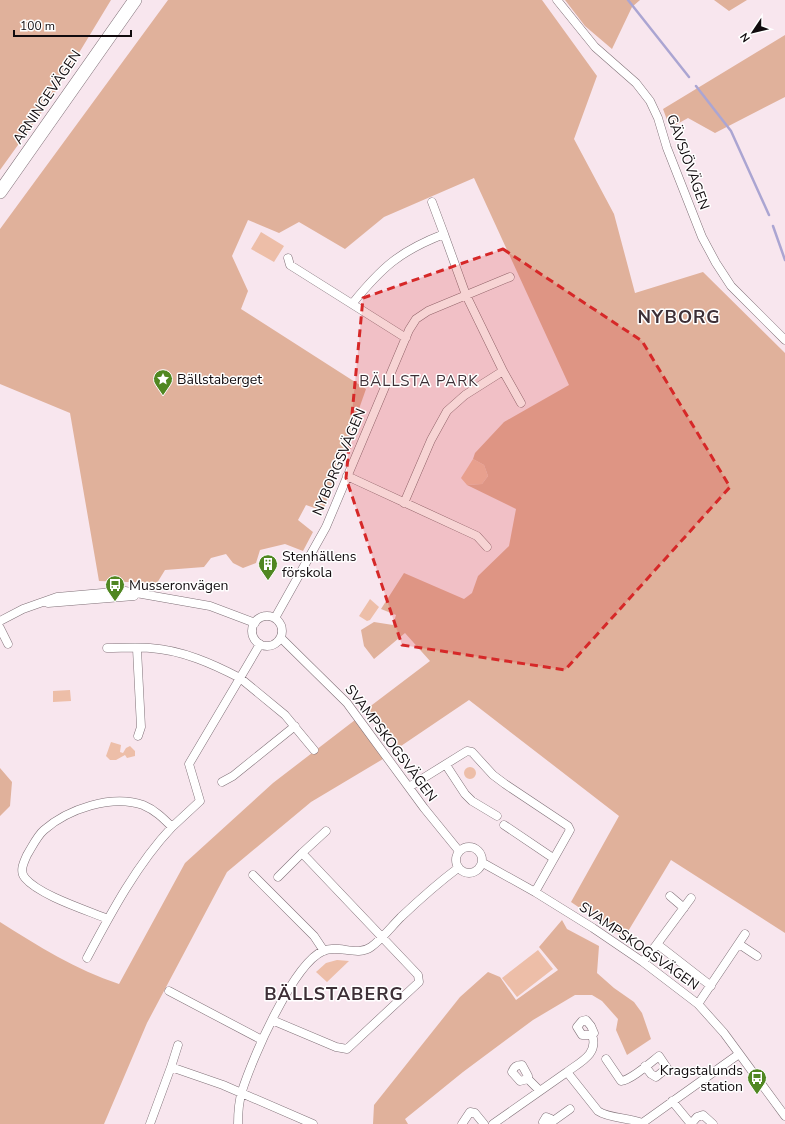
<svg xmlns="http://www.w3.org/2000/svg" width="785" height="1124" viewBox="0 0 785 1124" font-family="'Nunito Sans',sans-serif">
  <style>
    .green { fill: #edbea8 }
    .forest { fill: #e0b19b }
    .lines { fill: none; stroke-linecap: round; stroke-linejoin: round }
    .stream { stroke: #aba5d2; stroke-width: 2.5 }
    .minor-casing { stroke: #807178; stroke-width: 9 }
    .primary-casing { stroke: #807178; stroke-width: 14 }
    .minor { stroke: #fff; stroke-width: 8 }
    .primary { stroke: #fff; stroke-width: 13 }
    .marked { fill: #d62828; fill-opacity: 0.2; stroke: #d62828; stroke-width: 3; stroke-dasharray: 8 5; stroke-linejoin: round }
    .labels { text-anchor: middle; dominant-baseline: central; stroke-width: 3; stroke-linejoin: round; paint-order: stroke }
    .street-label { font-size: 14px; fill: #110b0e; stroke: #fff }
    .poi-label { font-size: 14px; fill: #110b0e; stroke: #fff; text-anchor: start }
    .neighbourhood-label { font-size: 15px; letter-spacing: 1px; fill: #3d2f36; stroke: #fff }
    .district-label { font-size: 18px; font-weight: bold; letter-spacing: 1px; fill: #3d2f36; stroke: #fff }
  </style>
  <rect width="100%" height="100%" fill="#f8e6ee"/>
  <path class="green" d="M261 232 284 246 274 262 251 249Z
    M473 459 484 465 488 476 482 484 467 485 461 478Z
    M370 599 379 607 370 620 367 621 359 616Z
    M70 690 71 701 53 702V691Z
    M111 742 121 745 120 752 123 753 126 748 130 746 135 751V756L127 758 125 755 116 760H110L106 756Z
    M464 773a6 6 0 1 1 12 0a6 6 0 1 1-12 0Z
    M538 950 553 969 517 997 502 978Z
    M337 960 349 961 327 982 316 972 326 963Z"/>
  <path class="forest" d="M0 0H111L51 99 0 170Z
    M168 0H542L597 76 574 139 614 214 635 293 703 272 785 353V933L671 860 624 938 571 902 619 816 469 700 398 748 368 708 430 661 405 633 374 659 364 646 361 630 374 622 393 625 396 615 381 609 404 573 464 599 472 593 478 576 509 546 516 509 467 485 482 484 488 476 484 465 473 459 475 453 504 422 569 385 474 178 384 217 345 249 299 222 279 233 248 220 232 256 248 291 241 309 366 389 323 511 306 505 298 520 313 532 303 551 285 544 260 550 256 563 243 568 233 563 226 554 211 558 204 567 165 570 157 583 99 581 70 413 0 384V229Z
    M565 0H640L632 7 612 49 585 26Z
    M714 0H747L729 11Z
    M785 35V97L715 133 688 118 670 128 663 109Z
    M355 720 383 759 311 802 227 872 147 1023 104 1124H0V922C38 946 76 970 119 984L185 863 273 783Z
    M0 768 12 782 10 806 0 816Z
    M562 920 567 929 599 946 597 973 614 988 634 1002 642 1013 651 1039 627 1055 616 1030 618 1019 602 1001 592 995H575L533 1020 463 1072 405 1119 408 1124H373L374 1105 460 997 488 972 500 977 516 1000 558 970 539 947Z"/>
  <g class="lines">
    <path class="stream" d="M628 0 689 77
      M696 86 731 131 769 215
      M773 226 785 260"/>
    <defs>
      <path id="minor" d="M557 0 595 47 636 83 650 101 658 118 667 148 702 237 716 263 731 286 785 340
        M432 202 444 234
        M288 258 290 265 406 338
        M352 304C382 267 400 251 444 234L466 295 503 371 465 395 447 411 431 440 404 503
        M503 371 521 403
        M347 476 477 536 487 547
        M48 603 134 596
        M252 631a15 15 0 1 1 30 0a15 15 0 1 1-30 0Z
        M275 618 326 527 409 330 416 319 428 311 510 277
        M0 621 23 609 57 597 125 591 210 606 255 623
        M0 628 8 644
        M281 638 347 703 424 808 459 851
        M107 648C121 648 136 647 150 648 182 650 213 664 240 678L260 644
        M137 649 141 727 138 736
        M446 765 465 794 472 801 497 816
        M222 782 233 776 295 726
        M409 787 467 751 472 752 493 775 505 784 568 826 570 830 535 892
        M504 825 553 858
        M456 860a13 13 0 1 1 26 0a13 13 0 1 1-26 0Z
        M483 863 535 892 593 928 643 962 698 1004 724 1033 785 1116
        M253 875 314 936 324 951
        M278 877 302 853
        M670 896 684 908
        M691 898 657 944 711 986
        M108 919C86 910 39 895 25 878 19 871 24 862 27 855 32 847 37 836 44 830 68 809 112 794 143 805 155 810 163 818 172 827L200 801 189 764 240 678 285 715 314 750
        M739 944 757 956
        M87 958C111 913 137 864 172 827
        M643 962 657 944
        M169 991 262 1040
        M698 1004 745 934
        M272 1020 336 1047 347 1049 419 982 418 975 302 853 326 831
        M178 1045 171 1067 223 1085 313 1124
        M606 1059 621 1081C631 1080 650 1063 659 1056L667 1068 656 1077 651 1074 645 1066
        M567 1072C580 1062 599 1054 592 1035L594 1033 591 1026 586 1020 582 1021 577 1027 582 1035H592
        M528 1079 520 1081 512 1072C514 1067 516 1065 522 1065L528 1076V1079L539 1090
        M672 1101 691 1124
        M150 1124 171 1067
        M238 1124C238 1113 239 1101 242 1091 252 1059 293 964 323 951 338 944 357 957 371 947 382 939 391 927 401 917 419 900 438 883 458 868
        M462 1124 470 1112 475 1113 484 1124
        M493 1124 567 1072 598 1111C610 1119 628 1117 642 1123
        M545 1124 543 1122 546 1117 551 1119V1122
        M549 1124 570 1109
        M641 1124 739 1054
        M691 1124 697 1117 703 1115 713 1124"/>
      <path id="primary" d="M0 192 135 0"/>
    </defs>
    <use href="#minor" class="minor-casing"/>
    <use href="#primary" class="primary-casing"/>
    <use href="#minor" class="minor"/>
    <use href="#primary" class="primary"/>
  </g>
  <path class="marked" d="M503 249 642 341 730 487 565 670 402 645 346 478 363 298Z"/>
  <defs>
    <symbol id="sight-pin" viewBox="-11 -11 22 30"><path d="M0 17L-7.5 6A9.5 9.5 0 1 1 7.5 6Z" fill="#508721" stroke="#fff"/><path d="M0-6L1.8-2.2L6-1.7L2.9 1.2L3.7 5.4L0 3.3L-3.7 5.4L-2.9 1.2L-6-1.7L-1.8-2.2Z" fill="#fff"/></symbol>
    <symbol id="building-pin" viewBox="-11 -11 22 30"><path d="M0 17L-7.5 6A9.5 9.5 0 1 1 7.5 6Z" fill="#508721" stroke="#fff"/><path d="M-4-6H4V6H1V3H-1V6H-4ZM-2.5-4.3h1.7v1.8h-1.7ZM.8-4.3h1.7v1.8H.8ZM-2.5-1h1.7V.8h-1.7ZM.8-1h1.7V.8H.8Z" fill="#fff"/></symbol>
    <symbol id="bus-pin" viewBox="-11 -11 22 30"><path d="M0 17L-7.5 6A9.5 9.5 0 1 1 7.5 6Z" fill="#508721" stroke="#fff"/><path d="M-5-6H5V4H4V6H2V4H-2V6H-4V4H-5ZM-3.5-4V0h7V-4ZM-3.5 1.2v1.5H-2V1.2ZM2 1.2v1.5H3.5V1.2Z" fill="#fff"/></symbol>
  </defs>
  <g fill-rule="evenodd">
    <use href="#sight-pin" x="152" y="368" width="22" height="30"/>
    <use href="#building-pin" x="257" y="553" width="22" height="30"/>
    <use href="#bus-pin" x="104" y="574" width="22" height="30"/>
    <use href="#bus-pin" x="746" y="1067" width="22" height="30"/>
  </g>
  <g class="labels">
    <g class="street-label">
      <text transform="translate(47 97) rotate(-56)">ARNINGEVÄGEN</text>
      <text transform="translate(688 162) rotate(70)">GÄVSJÖVÄGEN</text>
      <text transform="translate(339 462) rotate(-67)">NYBORGSVÄGEN</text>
      <text transform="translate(391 743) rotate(53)">SVAMPSKOGSVÄGEN</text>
      <text transform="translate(639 946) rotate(35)">SVAMPSKOGSVÄGEN</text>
    </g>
    <g class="poi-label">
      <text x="177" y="379">Bällstaberget</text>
      <text x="282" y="556">Stenhällens<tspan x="282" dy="16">förskola</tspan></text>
      <text x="129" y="585">Musseronvägen</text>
      <text x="743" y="1070" text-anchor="end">Kragstalunds<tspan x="743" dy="16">station</tspan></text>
    </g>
    <g class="neighbourhood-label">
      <text x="419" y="381">BÄLLSTA PARK</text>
    </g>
    <g class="district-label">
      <text x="679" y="317">NYBORG</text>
      <text x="334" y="994">BÄLLSTABERG</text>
    </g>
  </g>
  <g transform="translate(753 32) rotate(235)" stroke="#ffffff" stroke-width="3" paint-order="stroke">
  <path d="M0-3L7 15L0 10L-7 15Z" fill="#110b0e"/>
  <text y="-6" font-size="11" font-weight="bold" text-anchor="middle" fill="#110b0e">N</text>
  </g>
  <path d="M14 30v6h117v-6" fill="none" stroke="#110b0e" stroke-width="2"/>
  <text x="20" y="30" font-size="12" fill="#110b0e" stroke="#ffffff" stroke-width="3" paint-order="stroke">100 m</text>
</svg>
